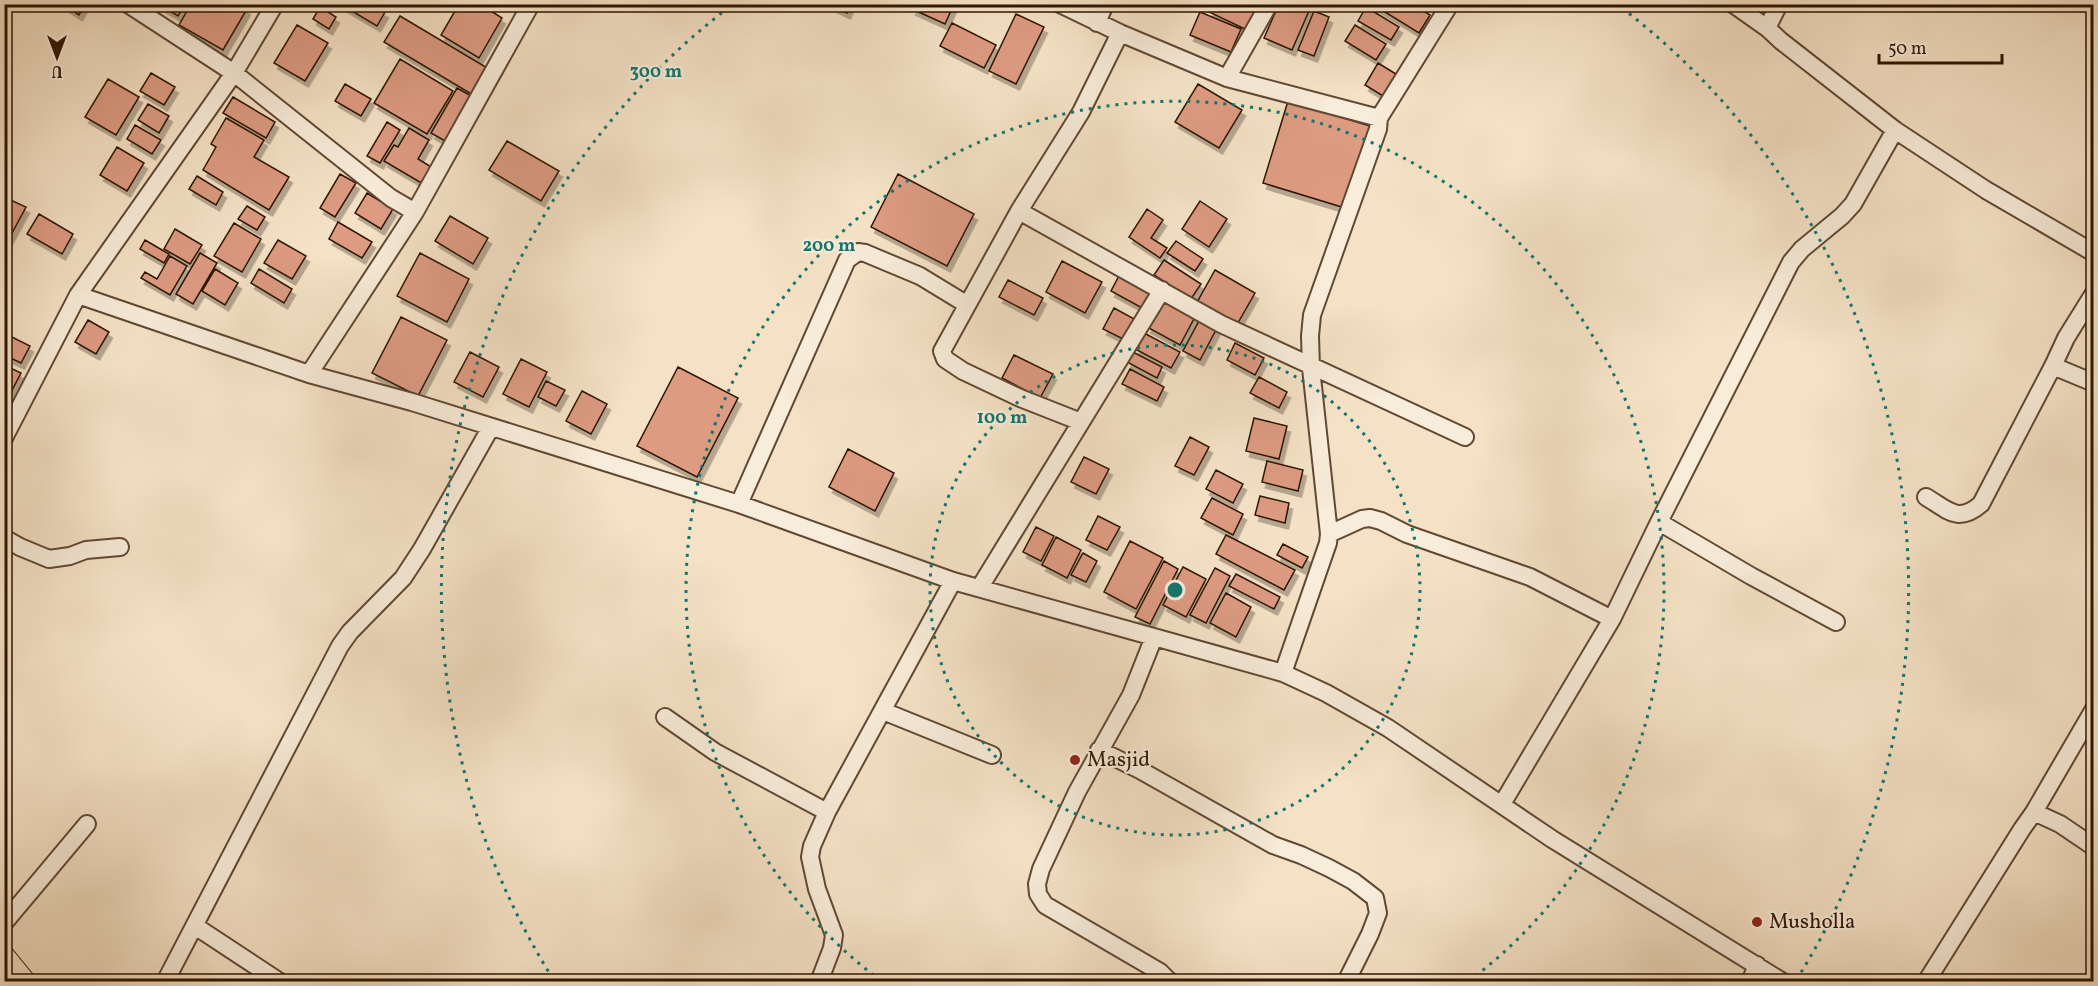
<svg xmlns="http://www.w3.org/2000/svg" width="2098" height="986" viewBox="0 0 2098 986" font-family="Vollkorn,serif">
  <style>
    .building { fill: #dd9b82; stroke: #2e1502; stroke-width: 1.5; filter: url(#shadow) }
    .lines { fill: none; stroke-linecap: round; stroke-linejoin: round }
    .minor-casing { stroke: #604833; stroke-width: 20 }
    .highway-casing { stroke: #2e1502; stroke-width: 28 }
    .minor { stroke: #f8ecda; stroke-width: 16 }
    .highway { stroke: #f5e2c6; stroke-width: 26 }
    .ring { fill: none; stroke: #0f766e; stroke-width: 3; stroke-dasharray: 3 6 }
    .poi-dot { fill: #8f2418; stroke: #f8ecda; stroke-width: 2 }
    .labels { text-anchor: middle; dominant-baseline: central; stroke-width: 4.5; stroke-linejoin: round; paint-order: stroke }
    .poi-label { font-size: 21px; fill: #2e1502; stroke: #f8ecda; text-anchor: start }
    .centre { fill: #0f766e; stroke: #f8ecda; stroke-width: 3 }
    .ring-label { font-size: 18px; text-anchor: middle; font-weight: bold; fill: #0f766e; stroke: #f8ecda; stroke-width: 4.5; stroke-linejoin: round; paint-order: stroke }
  </style>
  <defs>
    <filter id="shadow"><feDropShadow dx="3.5" dy="6" stdDeviation="0" flood-color="#0004"/></filter>
  </defs>
  <rect width="100%" height="100%" fill="#f5e2c6"/>
  <filter id="stains"><feTurbulence type="fractalNoise" baseFrequency=".00333" numOctaves="4"/><feColorMatrix values="0 0 0 0 .2 0 0 0 0 .09 0 0 0 0 .02 0 0 0 .5 -.17"/></filter>
  <radialGradient id="worn" r=".72"><stop offset=".6" stop-color="#630" stop-opacity="0"/><stop offset="1" stop-color="#630" stop-opacity=".3"/></radialGradient>
  <path class="building" d="M66 4H85L79 15 65 6Z
    M158 4H185L178 16Z
    M191 4H239L247 9 223 50 179 25Z
    M340 4H371L385 12 377 26Z
    M459 4H480L502 18 479 58 441 35Z
    M828 4H851L847 13Z
    M914 4H954L945 24 912 9Z
    M1213 4H1245L1258 11 1249 31 1209 12Z
    M1279 4H1312L1292 50 1264 38Z
    M1372 4H1413L1430 15 1419 33Z
    M320 7 336 17 329 29 313 19Z
    M1366 7 1399 27 1391 40 1358 21Z
    M1314 11 1329 17 1314 56 1298 50Z
    M1200 12 1241 29 1231 52 1190 35Z
    M1016 14 1044 27 1016 84 989 71Z
    M400 16 489 69 473 95 384 42Z
    M952 23 996 45 984 68 940 46Z
    M297 25 328 43 305 81 274 63Z
    M1355 25 1386 44 1376 60 1345 41Z
    M400 59 453 91 427 134 374 103Z
    M1378 63 1396 74 1383 96 1365 85Z
    M151 73 175 87 164 105 140 91Z
    M108 79 139 97 116 135 85 117Z
    M345 84 371 99 361 116 335 101Z
    M1198 84 1242 110 1219 148 1175 122Z
    M457 88 473 97 447 142 431 133Z
    M233 97 275 122 266 138 223 113Z
    M1288 101 1370 126 1345 208 1263 183Z
    M148 104 169 116 159 133 138 120Z
    M226 118 264 140 254 157 289 177 269 210 203 170 216 147 211 144Z
    M387 122 400 130 380 163 367 156Z
    M135 125 161 140 152 154 127 139Z
    M409 128 429 140 418 159 433 168 423 184 384 161 394 145 398 147Z
    M507 141 559 171 541 201 489 170Z
    M117 147 144 163 127 191 100 175Z
    M340 174 356 183 335 217 320 208Z
    M898 174 974 214 947 266 871 227Z
    M197 176 223 192 216 205 189 189Z
    M367 193 393 209 381 229 355 213Z
    M4 197 26 207 4 248Z
    M1200 201 1227 219 1209 247 1182 229Z
    M247 206 265 217 257 230 238 219Z
    M1147 209 1163 220 1151 238 1167 248 1160 258 1129 237Z
    M39 214 73 234 62 254 27 234Z
    M450 216 488 238 473 264 435 241Z
    M338 222 372 242 362 258 329 239Z
    M234 223 261 239 242 272 214 256Z
    M175 229 202 245 190 264 164 249Z
    M145 240 169 254 164 263 140 249Z
    M278 240 306 256 292 279 264 263Z
    M1176 241 1203 259 1195 271 1167 253Z
    M200 253 217 263 193 304 176 294Z
    M420 253 469 279 447 322 397 296Z
    M170 256 187 266 170 295 141 278 145 272 157 279Z
    M1164 260 1201 284 1191 299 1154 275Z
    M1062 261 1102 282 1085 313 1046 292Z
    M215 269 238 283 225 305 202 291Z
    M259 269 292 289 284 303 251 283Z
    M1215 270 1255 293 1235 328 1195 306Z
    M1121 272 1152 288 1142 308 1111 291Z
    M1008 280 1043 298 1034 315 999 297Z
    M1163 297 1196 315 1180 345 1147 327Z
    M1114 308 1136 320 1125 340 1103 329Z
    M401 317 447 340 418 396 372 373Z
    M1200 319 1217 328 1200 360 1183 351Z
    M88 320 109 332 96 354 75 342Z
    M4 333 30 346 21 363 4 355Z
    M1144 333 1180 352 1171 368 1135 349Z
    M1235 343 1264 358 1255 375 1227 360Z
    M470 352 499 367 483 397 454 382Z
    M1133 352 1162 367 1157 378 1127 362Z
    M1014 355 1053 374 1040 398 1002 378Z
    M521 359 547 372 529 407 503 394Z
    M4 365 21 373 9 396 4 394Z
    M678 367 738 398 697 477 637 446Z
    M1130 369 1164 387 1157 401 1122 384Z
    M1259 377 1287 392 1279 408 1250 393Z
    M546 381 565 390 556 406 538 397Z
    M582 391 607 404 591 434 566 421Z
    M1254 418 1287 426 1279 459 1246 451Z
    M1190 437 1209 447 1194 475 1175 466Z
    M848 449 894 473 875 511 829 487Z
    M1084 457 1109 469 1096 494 1071 482Z
    M1267 461 1303 470 1298 491 1262 482Z
    M1216 470 1243 484 1233 503 1206 489Z
    M1260 496 1289 503 1285 523 1255 515Z
    M1212 498 1243 514 1233 535 1201 518Z
    M1098 516 1120 527 1107 550 1086 540Z
    M1036 527 1054 536 1041 561 1023 552Z
    M1226 535 1295 570 1284 590 1216 554Z
    M1056 537 1081 550 1067 578 1042 565Z
    M1130 541 1163 558 1136 609 1104 592Z
    M1283 544 1308 557 1302 568 1277 555Z
    M1083 553 1097 561 1086 582 1071 575Z
    M1164 561 1178 569 1150 624 1135 617Z
    M1183 567 1206 579 1186 617 1163 605Z
    M1215 568 1230 576 1206 623 1190 615Z
    M1236 574 1280 597 1274 609 1229 586Z
    M1226 593 1251 607 1236 637 1210 623Z"/>
  <g class="lines">
    <defs>
      <path id="minor" d="M128 4 234 73 391 198 415 212 531 4
        M1060 4 1120 33 1227 78 1379 118
        M1733 4 1767 28
        M1779 4 1767 28 1781 41 1895 130 1986 190 2094 253
        M1097 23 1105 4
        M1120 33 1081 112 1019 211 1221 324 1465 437
        M1227 78 1269 4
        M1019 211 942 351 945 359 963 371 1020 398 1081 422
        M2094 293 2066 338 2053 366 2094 383
        M78 295 309 374 412 402 739 504 953 581 1283 673 1326 693 1388 728 1552 839 1783 982
        M309 374 415 212
        M4 438 78 295 234 73 275 4
        M1926 497C1948 510 1958 524 1981 504L2053 366
        M739 504 847 260 858 252 865 253 920 276 966 304
        M1659 522 1751 576 1836 622
        M1329 534 1362 519 1370 518 1381 521 1407 534 1530 577 1612 619
        M4 538 20 547 49 559 70 556 86 550 120 547
        M980 587 1162 290
        M1154 637 1131 695 1077 792 1041 869 1037 884 1038 894 1045 905 1160 972 1170 982
        M1283 673 1328 543 1329 534 1311 368 1310 336 1312 315 1378 129 1379 118 1450 4
        M883 711 992 755
        M665 717 715 752 827 812
        M1099 750 1140 770 1273 845 1301 855 1329 868 1353 881 1375 898 1378 913 1370 934 1346 982
        M1502 804 1612 619 1659 522 1791 262 1802 249 1842 216 1853 204 1895 130
        M2034 812 2094 709
        M4 923 87 824
        M195 926 280 982
        M165 982 340 646 350 632 403 578 422 549 491 427
        M819 982 832 948 834 935 817 889 810 857 812 846 827 812 953 581
        M1750 982 1757 965
        M1926 982 2022 829 2034 812 2060 824 2094 847"/>
      <path id="highway" d="M4 960 22 982"/>
    </defs>
    <use href="#minor" class="minor-casing"/>
    <use href="#highway" class="highway-casing"/>
    <use href="#minor" class="minor"/>
    <use href="#highway" class="highway"/>
  </g>
  <g class="ring">
    <circle cx="1175" cy="590" r="245"/>
    <path d="M881 981A489 489 0 1 1 1469 981"/>
    <path d="M553 979A734 734 0 0 1 728 8M1622 8A734 734 0 0 1 1797 979"/>
  </g>
  <g class="poi-dot">
    <circle cx="1075" cy="760" r="6"/>
    <circle cx="1757" cy="922" r="6"/>
  </g>
  <g class="labels">
    <g class="poi-label">
      <text x="1087" y="760">Masjid</text>
      <text x="1769" y="922">Musholla</text>
    </g>
  </g>
  <circle cx="1175" cy="590" r="9" class="centre"/>
  <g class="ring-label">
    <text x="656" y="77">300 m</text>
    <text x="829" y="251">200 m</text>
    <text x="1002" y="423">100 m</text>
  </g>
  <rect width="2098" height="986" fill="none" stroke="#f5e2c6" stroke-width="24"/>
  <rect x="6" y="6" width="2086" height="974" fill="none" stroke="#2e1502" stroke-width="3"/>
  <rect x="12" y="12" width="2074" height="962" fill="none" stroke="#2e1502" stroke-width="1.5"/>
  <g transform="translate(57 57) rotate(180)" stroke="#f8ecda" stroke-width="4.5" paint-order="stroke">
  <path d="M0-4.5L10 22L0 15L-10 22Z" fill="#2e1502"/>
  <text y="-9" font-size="16" font-weight="bold" text-anchor="middle" fill="#2e1502">U</text>
  </g>
  <path d="M1879 54v9h123v-9" fill="none" stroke="#2e1502" stroke-width="3"/>
  <text x="1888" y="54" font-size="18" fill="#2e1502" stroke="#f8ecda" stroke-width="4.5" paint-order="stroke">50 m</text>
  <rect width="100%" height="100%" filter="url(#stains)"/>
  <rect width="100%" height="100%" fill="url(#worn)"/>
</svg>
